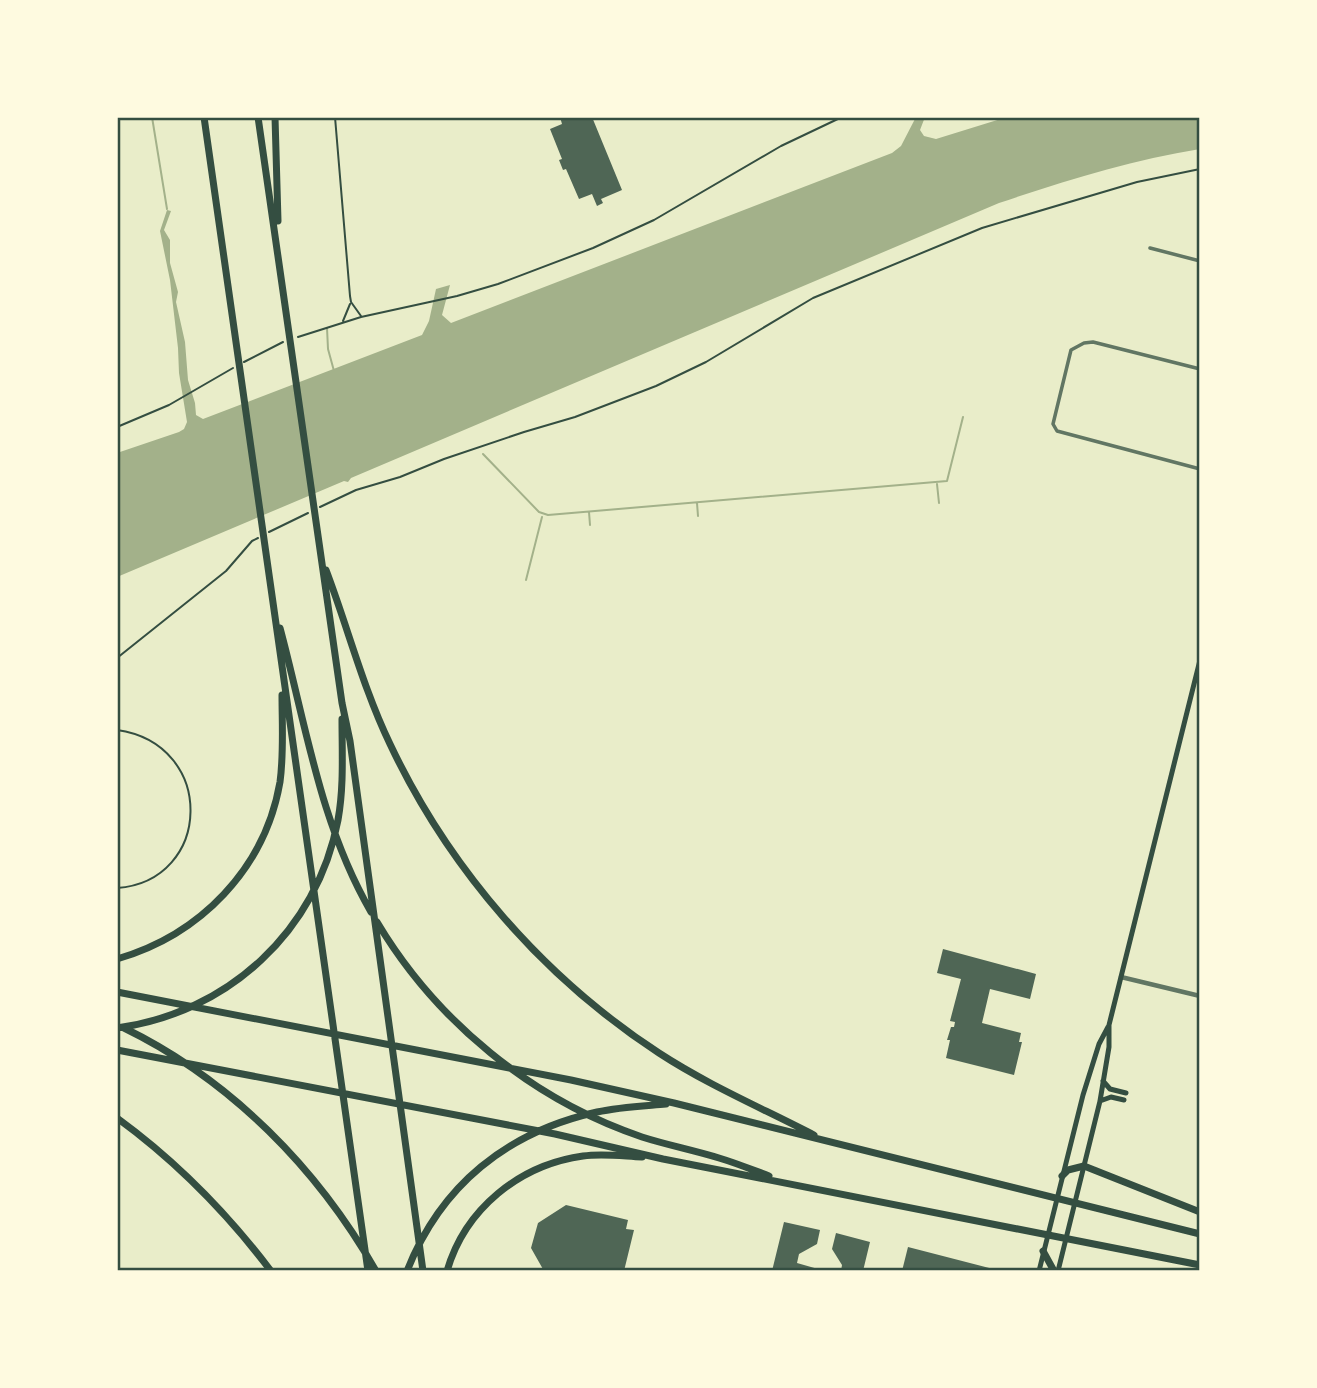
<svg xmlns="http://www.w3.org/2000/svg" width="1317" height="1388" viewBox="0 0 1317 1388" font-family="'Crimson Pro',serif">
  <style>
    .water { fill: #a3b18a }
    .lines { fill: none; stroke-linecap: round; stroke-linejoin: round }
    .stream { stroke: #a3b18a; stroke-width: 2 }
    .building { fill: #4f6655 }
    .path { stroke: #344e41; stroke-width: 2 }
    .minor { stroke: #617663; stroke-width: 3.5 }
    .tertiary { stroke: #617663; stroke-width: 4.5 }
    .secondary { stroke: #344e41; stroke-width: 5 }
    .motorway { stroke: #344e41; stroke-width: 7 }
    .neatline { fill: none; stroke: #344e41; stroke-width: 2.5 }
  </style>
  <rect width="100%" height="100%" fill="#e9edc9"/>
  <path class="water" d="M916 117H925L920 130 924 136 936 139 1007 117H1200V149C1131 160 1065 181 999 203L351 478 348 482 344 481 117 577V453L179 432 184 429 187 422 179 373 178 348 170 280 160 231 167 210 171 211 164 230 170 240V263L178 292 176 302 185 342 188 380 195 403 196 415 203 419 422 335 429 321 436 289 450 285 442 315 451 323 892 153 901 146Z"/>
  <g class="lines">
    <path class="stream" d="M152 117 167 209
      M327 328 328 349 334 371
      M483 454 539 512 548 515 947 481 963 417
      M937 484 939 503
      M697 503 698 516
      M589 512 590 525
      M526 580 542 517"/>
  </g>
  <path class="building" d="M560 117H592L622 190 601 199 603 203 597 206 592 194 579 199 566 169 563 170 559 160 562 159 550 129 562 124Z
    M943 949 1036 974 1030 999 990 989 982 1023 1021 1033 1019 1042H1022L1014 1075 946 1058 950 1040H947L951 1027H954L955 1022 950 1021 961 979 937 973Z
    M566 1205 628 1220 626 1229 634 1230 624 1271H544L531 1248 538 1223Z
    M784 1222 820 1230 817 1244 799 1254 797 1263 825 1271H772Z
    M836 1233 870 1242 863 1271H841L842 1265 832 1249Z
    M908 1247 997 1270 996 1271H902Z"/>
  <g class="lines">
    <path class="path" d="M335 117 350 296 351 302 361 316
      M343 321 350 304
      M298 337 361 317 457 296 498 284 593 248 654 220 781 146 842 117
      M244 362 283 342
      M117 427 169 405 233 368
      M320 507 356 490 400 477 444 459 524 432 575 417 656 386 706 362 813 298 982 228 1137 182 1200 169
      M269 532 308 513
      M117 658 226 571 252 541 258 538
      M117 730C217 744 213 881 117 888"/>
    <path class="minor" d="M1150 248 1200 261
      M1200 369 1093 342 1084 343 1071 350 1053 424 1057 431 1200 469"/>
    <path class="tertiary" d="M1121 977 1200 996"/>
    <path class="secondary" d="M1103 1081 1110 1089 1126 1093
      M1100 1101 1111 1097 1124 1100
      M1039 1271 1083 1095 1099 1044 1108 1027
      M1058 1271 1100 1101 1109 1047V1025L1200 660"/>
    <path class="motorway" d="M204 117 368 1271
      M258 117 342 703 350 741 423 1271
      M275 117 278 221
      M326 570C348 628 363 688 390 744 449 869 544 978 659 1053 708 1085 762 1108 814 1135
      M280 628C306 725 320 824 371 912
      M377 922C436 1021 532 1100 642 1137 667 1145 693 1150 719 1158 736 1163 753 1170 769 1176
      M117 959C200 935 265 869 280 782 284 753 282 724 282 695
      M117 992 571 1080 674 1103 1200 1234
      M117 1028C228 1013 317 931 338 820 344 787 342 753 342 719
      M124 1028C231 1080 318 1169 376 1271
      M117 1050 555 1134 663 1159 1200 1265
      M117 1118C176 1161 227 1213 271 1271
      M1062 1176 1068 1170 1084 1166 1200 1212
      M1043 1251 1054 1271
      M407 1271C441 1185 507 1132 597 1112 619 1107 643 1106 666 1104
      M447 1271C465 1209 519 1165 583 1156 602 1153 622 1156 642 1157"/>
  </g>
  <rect width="1317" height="1388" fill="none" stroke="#fefae0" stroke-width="238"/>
  <rect x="119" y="119" width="1079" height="1150" class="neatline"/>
</svg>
